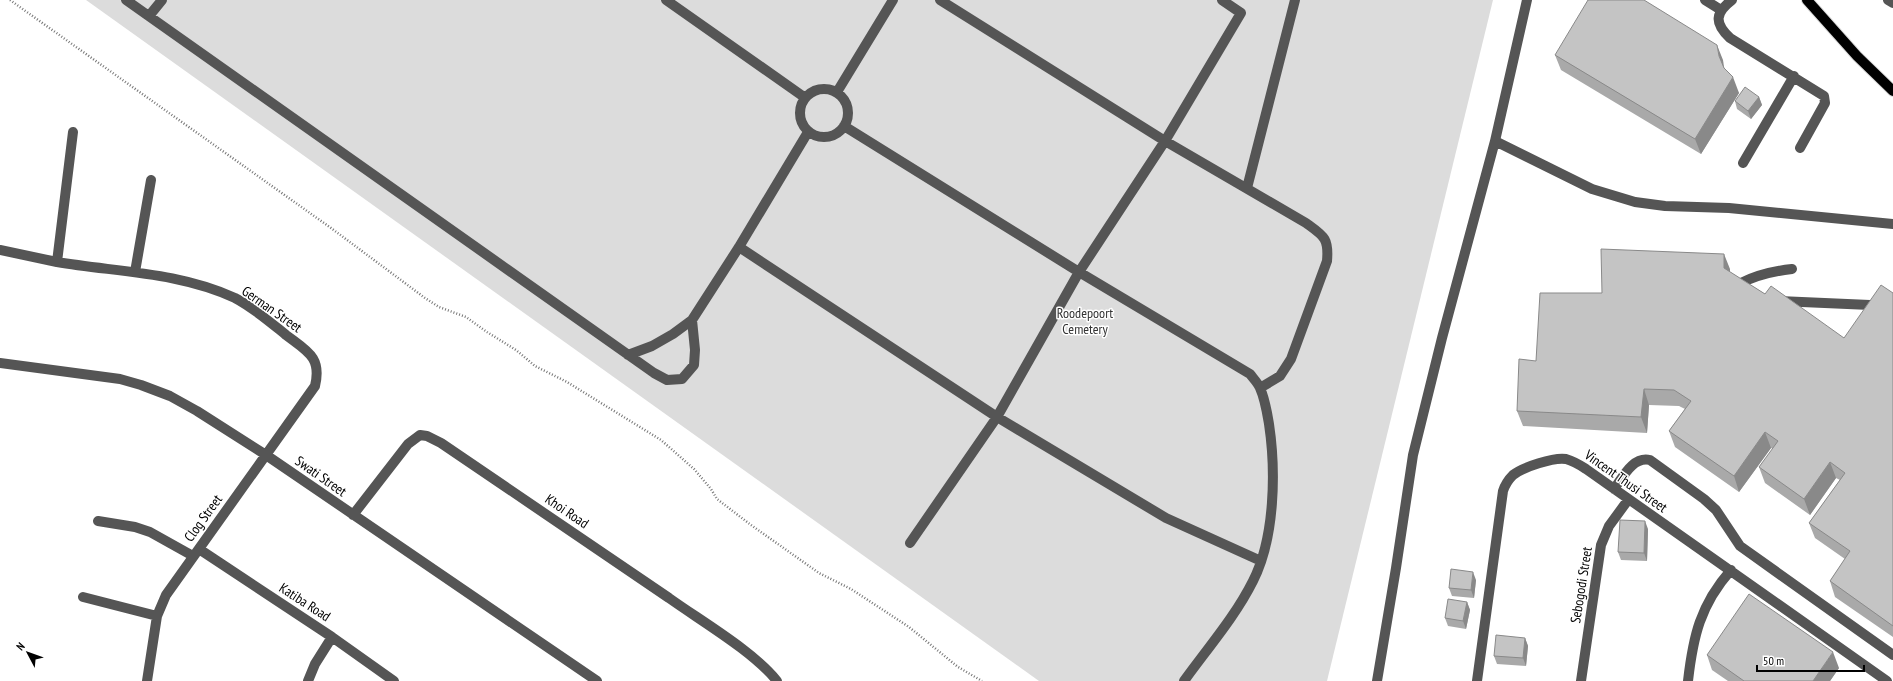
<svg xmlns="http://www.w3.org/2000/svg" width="1893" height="681" viewBox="0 0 1893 681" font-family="'PT Sans Narrow',sans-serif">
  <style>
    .green { fill: #dcdcdc }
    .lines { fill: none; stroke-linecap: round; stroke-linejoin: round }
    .major-casing { stroke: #dbdbdb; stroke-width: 12 }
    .path { stroke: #777; stroke-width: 2.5; stroke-dasharray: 1 2; stroke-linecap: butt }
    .minor { stroke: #555; stroke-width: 10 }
    .major { stroke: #000; stroke-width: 10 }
    .wall { fill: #a9a9a9 }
    .shaded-wall { fill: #898989 }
    .building { fill: #c4c4c4; stroke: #898989 }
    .labels { text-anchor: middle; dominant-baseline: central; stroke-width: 3; stroke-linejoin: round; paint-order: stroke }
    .street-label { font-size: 14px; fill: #000; stroke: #fff }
    .park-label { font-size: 14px; fill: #333; stroke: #fff }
  </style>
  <rect width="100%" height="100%" fill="#fff"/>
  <path class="green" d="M86 0H1493L1327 681H1039Z"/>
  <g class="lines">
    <defs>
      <path id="major" d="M1807 0 1857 56 1893 91"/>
    </defs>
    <use href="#major" class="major-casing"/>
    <path class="path" d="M10 0 331 228 425 298 439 307 466 317 487 332 516 350 535 366 567 382 661 440 694 469 711 489 717 499 751 525 819 573 851 589 909 627 958 667 982 681"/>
    <path class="minor" d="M126 0 654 373 667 380 682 379 694 365 695 350 692 320
      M666 0 804 97
      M940 0 1165 141 1306 223C1324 236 1329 238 1327 261L1291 359 1280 376 1260 388
      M1705 0 1721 10
      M1732 0C1715 13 1714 23 1730 38L1824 96 1825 103 1800 148
      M1888 0 1893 3
      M149 16 162 0
      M800 113a24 24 0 1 1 48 0a24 24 0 1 1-48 0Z
      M837 92 893 0
      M844 126 1079 272 1250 374C1253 378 1258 383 1260 388 1265 399 1267 412 1269 424 1276 471 1275 538 1253 581 1235 617 1207 649 1184 681
      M1495 141 1592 189 1635 202 1665 206 1729 208 1893 224
      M1743 163 1794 76
      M1247 188 1295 0
      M739 247 997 417 1166 518 1261 561
      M0 250C19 254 38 258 57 262 116 272 179 272 235 298 254 308 270 322 286 335 307 351 322 357 315 386L166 595 157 616 147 681
      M57 262 73 132
      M135 272 151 180
      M1738 291 1741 283C1757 275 1774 271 1792 269
      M1779 301 1893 306
      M628 355 652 346 673 334 692 320 739 247 808 132
      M0 363 120 379 141 385 170 396 197 411 266 455 597 681
      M1614 489C1623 477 1633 456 1650 460L1704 499 1716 510 1740 546 1893 655
      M353 515 408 444 420 435 427 436 441 443C517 494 593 546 669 598 701 621 753 651 777 681
      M98 521 135 527 150 532 193 556
      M910 543 997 417 1079 272 1165 141 1241 13 1222 0
      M199 549 332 637 394 681
      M83 597 157 616
      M308 681 315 664 332 637
      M1377 681 1396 568 1413 455 1442 338 1495 141 1527 0
      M1477 681 1503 491C1505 485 1508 480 1513 475 1523 467 1554 457 1566 459 1573 461 1580 465 1586 469L1887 681
      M1581 681 1601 545 1609 526 1628 500
      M1688 681C1693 637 1700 605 1731 570"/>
    <use href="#major" class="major"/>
  </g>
  <path class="wall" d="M1555 55 1723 60 1724 68 1739 93 1701 154 1561 70Z
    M1759 97 1762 105 1751 119 1737 109 1735 101Z
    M1730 269V272L1765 294 1844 338 1893 293V637L1835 597 1830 581 1845 559 1815 538 1809 523 1840 480 1836 478 1810 515 1765 483 1759 467 1773 449 1771 448 1739 492 1675 447 1669 431 1685 409 1679 406 1649 405 1647 433 1523 426 1517 411 1536 361 1602 293Z
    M1648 529 1647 561 1621 560 1618 552Z
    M1476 580 1474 598 1452 596 1449 588Z
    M1467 602 1470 610 1466 629 1448 626 1445 618Z
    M1525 638 1528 646 1526 666 1497 664 1494 656Z
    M1707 655 1839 668 1830 681H1728L1712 670Z"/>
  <path class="shaded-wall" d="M1717 45 1723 60 1724 72 1719 56Z
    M1733 77 1739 93 1701 154 1695 139Z
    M1759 97 1762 105 1751 119 1748 111Z
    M1724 254 1730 269V283L1724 268Z
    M1644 389 1649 405 1647 433 1641 417Z
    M1765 432 1771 448 1739 492 1734 476Z
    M1830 462 1836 478 1810 515 1804 499Z
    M1645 521 1648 529 1647 561 1644 553Z
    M1473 572 1476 580 1474 598 1471 590Z
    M1467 602 1470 610 1466 629 1463 621Z
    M1525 638 1528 646 1526 666 1523 658Z
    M1833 652 1839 668 1830 681H1813Z"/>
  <path class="building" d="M1588 0H1644L1717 45 1719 56 1724 68 1733 77 1695 139 1555 55Z
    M1745 87 1759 97 1748 111 1735 101Z
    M1601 249 1724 254V268L1765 294 1771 286 1844 338 1881 285 1893 293V626L1830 581 1850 551 1809 523 1845 473 1830 462 1804 499 1759 467 1778 441 1765 432 1734 476 1669 431 1691 401 1674 390 1644 389 1641 417 1517 411 1519 359 1536 361 1540 293H1602Z
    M1620 520 1645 521 1644 553 1618 552Z
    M1451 569 1473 572 1471 590 1449 588Z
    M1749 594 1833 652 1813 681H1744L1707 655Z
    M1448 599 1467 602 1463 621 1445 618Z
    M1496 635 1525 638 1523 658 1494 656Z"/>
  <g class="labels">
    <g class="street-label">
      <text transform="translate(272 309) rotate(35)">German Street</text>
      <text transform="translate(321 476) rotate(35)">Swati Street</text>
      <text transform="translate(1626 481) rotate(35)">Vincent Thusi Street</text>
      <text transform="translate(567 511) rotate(34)">Khoi Road</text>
      <text transform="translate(203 518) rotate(-54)">Clog Street</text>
      <text transform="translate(1581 585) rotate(-81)">Sebogodi Street</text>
      <text transform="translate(305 602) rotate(33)">Katiba Road</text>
    </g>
    <g class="park-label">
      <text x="1085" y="313">Roodepoort<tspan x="1085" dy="16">Cemetery</tspan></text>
    </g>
  </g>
  <g transform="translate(28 653) rotate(311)" stroke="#ffffff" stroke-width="3" paint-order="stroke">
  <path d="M0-3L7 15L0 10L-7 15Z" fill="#000000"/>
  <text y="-6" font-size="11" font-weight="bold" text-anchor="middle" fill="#000000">N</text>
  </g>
  <path d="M1757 665v6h107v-6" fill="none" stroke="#000000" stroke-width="2"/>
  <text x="1763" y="665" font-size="12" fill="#000000" stroke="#ffffff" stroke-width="3" paint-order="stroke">50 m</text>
</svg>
